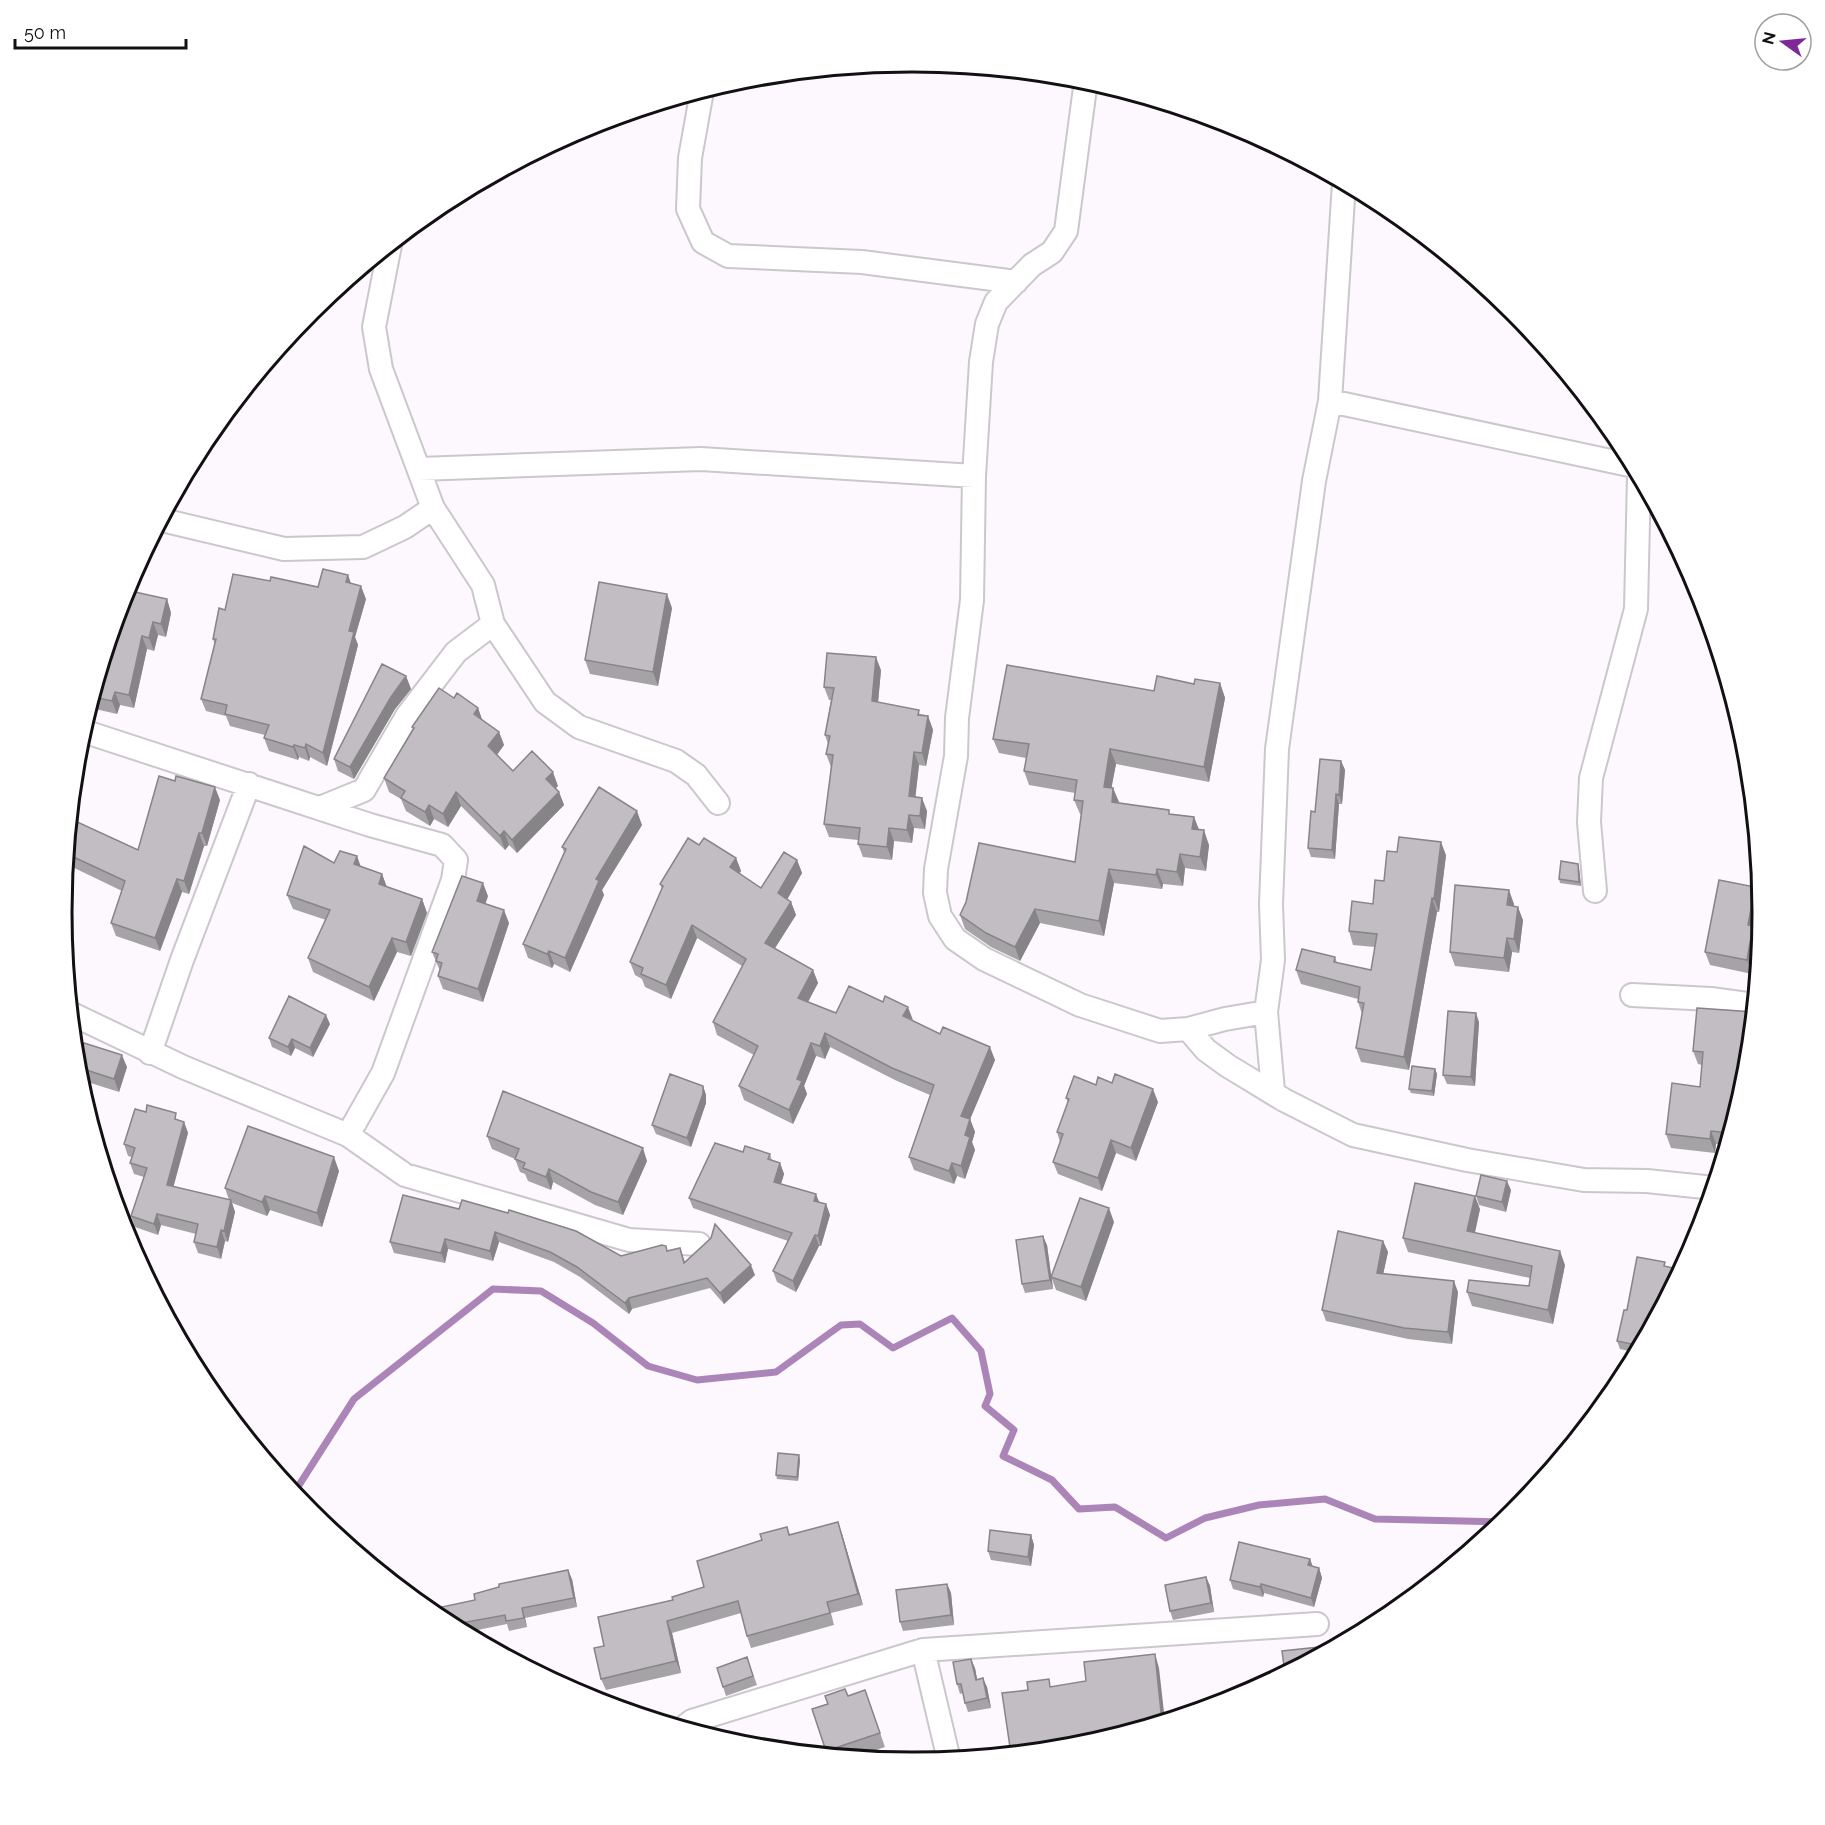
<svg xmlns="http://www.w3.org/2000/svg" width="1825" height="1825" viewBox="0 0 1825 1825" font-family="Raleway,sans-serif">
  <style>
    .lines { fill: none; stroke-linecap: round; stroke-linejoin: round }
    .stream { stroke: #ab85b7; stroke-width: 7 }
    .street-casing { stroke: #cbc7cc; stroke-width: 26 }
    .street { stroke: #fff; stroke-width: 22 }
    .wall { fill: #a6a3a7 }
    .shaded-wall { fill: #878488 }
    .building { fill: #c1bdc2; stroke: #878488; stroke-width: 1.5 }
    .rim { fill: none; stroke: #121012; stroke-width: 3 }
  </style>
  <rect width="100%" height="100%" fill="#fcf8fe"/>
  <g class="lines">
    <path class="stream" d="M294 1493 354 1399 493 1289 541 1291 593 1323 648 1366 697 1380 776 1372 841 1325 860 1324 893 1348 952 1318 981 1351 990 1394 985 1406 1014 1430 1003 1456 1052 1480 1079 1509 1115 1507 1166 1538 1205 1518 1259 1505 1325 1499 1375 1519 1505 1522"/>
    <defs>
      <path id="street" d="M1086 80 1066 231 1052 252 1032 265 996 302 987 324 981 362 974 476 972 600 957 718 956 756 936 869 935 893 940 916 955 939 984 959 1080 1005 1160 1031 1188 1029 1225 1019 1266 1012
        M702 91 690 158 688 209 703 242 728 256 862 262 1016 282
        M390 245 374 327 381 369 433 508 483 585 493 624 545 702 579 727 676 761 696 775 718 803
        M1330 401 1634 466
        M419 469 701 459 974 476
        M162 520 284 549 363 547 405 527 433 508
        M83 731 370 825 442 845 456 860 453 880 383 1073 348 1135
        M320 808 364 790 407 716 456 652 493 624
        M1595 891 1589 822 1591 778 1636 609 1639 476
        M1632 995 1711 999 1754 1005
        M72 1014 183 1067 348 1135 405 1175 629 1240 699 1244
        M1188 1029 1206 1050 1228 1066 1284 1100 1353 1135 1467 1160 1584 1180 1647 1181 1714 1188
        M150 1053 182 960 249 784
        M1273 1091 1266 1012 1273 960 1271 904 1277 749 1314 481 1330 401 1344 183
        M923 1650 949 1760
        M683 1728 692 1721 923 1650 1317 1624"/>
    </defs>
    <use href="#street" class="street-casing"/>
    <use href="#street" class="street"/>
  </g>
  <path class="wall" d="M348 575 351 583 366 599 355 637 358 645 327 766 310 757 309 761 299 757 298 760 269 751 264 738 265 735 230 726 226 716 206 711 201 699 215 645 213 639 225 610 270 581 318 587Z
    M126 590 167 599 171 613 166 637 158 635 154 651 147 649 134 708 120 705 117 714 95 709 92 701Z
    M672 608 658 686 590 674 585 660Z
    M881 670 878 702 928 716 933 730 926 766 919 765 915 797 927 811 925 829 914 828 912 843 894 841 892 860 863 857 858 844V840L829 837 824 824 831 767 826 754 828 744 825 735 831 700H829L824 687Z
    M406 676 411 689 395 709 354 779 338 771 334 759Z
    M1220 683 1225 698 1209 782 1116 764 1111 788H1113L1119 803 1171 814 1194 817 1199 829 1209 845 1206 871 1185 868 1183 886 1163 884 1162 889 1114 883 1104 936 1040 923 1020 961 991 947 965 929 960 915 1075 862 1081 814H1080L1074 800 1075 793 1029 785 1024 771 1026 758 999 753 993 739 1154 691 1194 684Z
    M454 698 478 708 482 720 499 732 504 745 497 755 513 771 558 786 556 788 559 792 564 805 517 853 509 845 505 850 461 806 448 827 434 819 430 826 406 811 401 799 389 792 384 778 413 730 412 727Z
    M1341 761 1345 770 1342 804H1339L1335 859 1311 857 1308 848 1315 812Z
    M220 800 207 846H204L189 894 182 892 160 951 116 936 111 923 122 891 66 864 71 819 138 850Z
    M642 825 602 890 604 895 570 972 554 964 552 968 528 958 523 944 564 852 562 847Z
    M699 845 736 858 741 871 739 873 761 888 797 860 802 873 787 899 791 902 796 915 775 948 813 970 818 983 808 1002 836 1013 912 1020 995 1060 970 1119 975 1132 972 1142 975 1150 965 1179 957 1176 954 1184 914 1170 909 1157 930 1095 897 1081 830 1047 825 1059 816 1056 804 1086 807 1094 793 1124 744 1100 739 1086 754 1055 717 1035 713 1022 742 966 697 938 671 999 645 987 642 979 635 975 630 962 662 889 660 884Z
    M1446 855 1439 912H1437L1409 1070 1361 1062 1356 1048 1362 1014 1358 1002V999L1301 984 1296 970 1335 957 1337 963 1371 970 1375 947 1353 945 1349 931 1373 904Z
    M357 856 360 866 382 874 387 887 422 899 427 913 411 956 397 952 374 1001 313 972 308 958 326 920 293 909 287 895 334 863Z
    M1578 864 1579 868 1581 886 1560 883 1559 879Z
    M1755 887 1760 900 1755 930 1758 940 1752 974 1710 965 1705 952Z
    M488 896 485 904 509 923 483 1002 443 989 438 976 440 971 432 952Z
    M1514 904 1513 906 1523 920 1519 953 1512 952 1509 972 1455 966 1450 952Z
    M1697 1008 1747 1079 1727 1145 1716 1144 1715 1153 1671 1148 1666 1134 1700 1087 1702 1065 1698 1064 1693 1051Z
    M1479 1022 1475 1086 1447 1084 1443 1075Z
    M330 1024 313 1057 295 1048 291 1056 272 1047 269 1038Z
    M74 1042 127 1067 119 1092 78 1079Z
    M1435 1069 1437 1074 1434 1096 1411 1093 1409 1089Z
    M1096 1085 1158 1102 1136 1161 1116 1153 1102 1191 1058 1174 1053 1162 1060 1142 1057 1132 1068 1103 1066 1098Z
    M703 1086 706 1095V1103L691 1147 656 1134 652 1125Z
    M178 1120 184 1122 188 1133 173 1186 229 1200 225 1188 339 1171 322 1227 270 1210 267 1216 232 1203 235 1212 228 1242 225 1241 221 1259 198 1253 194 1242 196 1234 161 1225 158 1235 135 1227 131 1216 144 1177 134 1174 130 1163 132 1157 128 1156 124 1144Z
    M487 1136 647 1161 623 1215 595 1205 553 1182 551 1190 528 1181 525 1174 520 1172 515 1159 492 1149Z
    M743 1152 770 1154 772 1161 780 1163 784 1174 781 1184 819 1203 826 1204 830 1215 821 1246H819L796 1292 777 1282 773 1271 788 1241 693 1208 689 1198Z
    M1511 1190 1506 1212 1479 1205 1476 1196Z
    M403 1195 621 1256 668 1251 680 1248 685 1262 755 1275 724 1304 710 1288 632 1309 629 1314 580 1277 554 1262 499 1242 493 1261 448 1249 445 1263 394 1253 390 1242Z
    M1480 1209 1475 1233 1565 1265 1553 1324 1472 1306 1467 1292 1529 1286 1530 1278 1408 1252 1403 1238Z
    M1114 1222 1086 1301 1056 1290 1052 1279 1053 1289 1025 1293 1022 1284 1047 1245 1051 1276Z
    M1383 1241 1388 1252 1383 1274 1458 1292 1452 1344 1408 1339 1326 1321 1322 1310Z
    M1666 1267 1682 1270 1637 1353 1620 1349 1617 1341 1627 1310Z
    M800 1460 798 1481 777 1479 776 1475Z
    M787 1527 790 1535 842 1534 863 1605 831 1613 834 1625 751 1648 747 1636 741 1613 672 1633 681 1673 606 1690 601 1679 673 1600 704 1587 762 1540Z
    M1031 1535 1034 1545 1031 1566 991 1560 988 1551Z
    M1310 1559 1313 1567 1319 1568 1322 1578 1314 1607 1264 1593 1263 1597 1233 1589 1230 1580Z
    M1206 1577 1210 1586 1214 1612 1173 1620 1170 1611Z
    M572 1579 577 1607 525 1618 527 1627 509 1631 507 1624 463 1633 440 1620Z
    M947 1584 951 1593 954 1625 903 1631 900 1622Z
    M747 1657 757 1685 726 1696 717 1668Z
    M975 1668 977 1680 987 1687 991 1708 968 1712 965 1703 963 1693 960 1694 957 1684Z
    M865 1690 885 1747 853 1758 827 1755 812 1709Z"/>
  <path class="shaded-wall" d="M348 575 352 588 346 582Z
    M361 586 366 599 355 637 358 645 327 766 323 753 349 631Z
    M667 594 672 608 658 686 653 672Z
    M167 599 171 613 166 637 161 624Z
    M153 622 158 635 154 651 149 638Z
    M142 636 147 649 134 708 129 695Z
    M876 657 881 670 877 714 872 701Z
    M406 676 411 689 395 709 354 779 350 767 391 697Z
    M1220 683 1225 698 1209 782 1204 767Z
    M115 692 120 705 117 714 112 701Z
    M478 708 483 722 474 714Z
    M928 716 933 730 926 766 922 753Z
    M499 732 504 745 493 760 488 746Z
    M306 744 310 757 309 761 305 748Z
    M294 745 299 757 298 760 293 747Z
    M1110 749 1116 764 1109 801 1104 787Z
    M914 752 919 765 914 810 909 796Z
    M1341 761 1345 770 1342 804 1339 795Z
    M553 772 558 786 551 792 546 779Z
    M215 787 220 800 207 846 202 833Z
    M1113 788 1119 802 1117 817 1112 802Z
    M456 792 461 806 448 827 443 814Z
    M559 792 564 805 517 853 512 840Z
    M1336 794 1339 804 1335 859 1332 850Z
    M922 798 927 811 925 829 920 816Z
    M429 805 434 819 430 826 425 812Z
    M637 811 642 825 602 890 604 895 570 972 565 958 596 879Z
    M909 815 914 828 912 843 907 830Z
    M1194 817 1199 831 1192 829Z
    M889 828 894 841 892 860 887 847Z
    M1204 830 1209 845 1206 871 1200 857Z
    M504 831 509 845 505 850 500 836Z
    M199 833 204 846 189 894 184 881Z
    M1441 842 1446 855 1439 912 1434 899Z
    M1180 854 1185 868 1183 886 1177 872Z
    M357 856 362 870 354 864Z
    M736 858 741 871 735 881 730 867Z
    M797 860 802 873 783 907 778 893Z
    M1578 864 1579 868 1581 886 1579 882Z
    M1109 869 1114 883 1104 936 1099 921Z
    M1157 869 1163 884 1162 889 1156 875Z
    M382 874 387 888 379 884Z
    M177 879 182 892 160 951 155 938Z
    M483 883 488 896 482 914 477 901Z
    M1755 887 1760 900 1755 930 1758 940 1752 974 1747 960 1748 925Z
    M1509 890 1514 904 1512 919 1507 905Z
    M1432 898 1437 912 1409 1070 1404 1057Z
    M422 899 427 913 411 956 406 942Z
    M791 902 796 915 770 956 765 943Z
    M1518 907 1523 920 1519 953 1514 939Z
    M1035 909 1040 923 1020 961 1015 947Z
    M504 910 509 923 483 1002 478 989Z
    M692 925 697 938 671 999 666 985Z
    M392 938 397 952 374 1001 369 987Z
    M1507 938 1512 952 1509 972 1504 958Z
    M549 951 554 964 552 968 547 954Z
    M813 970 818 983 803 1011 798 998Z
    M908 1007 913 1020 903 1016Z
    M1476 1013 1479 1022 1475 1086 1471 1077Z
    M326 1015 330 1024 313 1057 310 1048Z
    M825 1033 830 1047 825 1059 820 1046Z
    M292 1039 295 1048 291 1056 288 1047Z
    M811 1043 816 1056 804 1086 807 1094 793 1124 789 1110 797 1079Z
    M990 1047 995 1060 966 1129 961 1116Z
    M122 1055 127 1067 119 1092 114 1079Z
    M1435 1069 1437 1074 1434 1096 1432 1091Z
    M703 1086 706 1095V1103L691 1147 687 1138Z
    M1153 1089 1158 1102 1136 1161 1131 1148Z
    M970 1119 975 1132 972 1142 975 1150 965 1179 961 1166 965 1135Z
    M184 1122 188 1133 171 1196 167 1185Z
    M1711 1131 1716 1144 1715 1153 1710 1139Z
    M1111 1140 1116 1153 1102 1191 1098 1178Z
    M643 1148 647 1161 623 1215 618 1202Z
    M334 1157 339 1171 322 1227 317 1213Z
    M780 1163 784 1174 778 1193 774 1182Z
    M952 1163 957 1176 954 1184 949 1171Z
    M549 1169 553 1182 551 1190 546 1177Z
    M1507 1181 1511 1190 1506 1212 1502 1202Z
    M816 1194 820 1204 814 1201Z
    M265 1196 270 1210 267 1216 262 1202Z
    M1475 1196 1480 1209 1472 1245 1467 1231Z
    M231 1200 235 1212 228 1242 224 1231Z
    M826 1204 830 1215 821 1246 818 1236Z
    M1109 1208 1114 1222 1086 1301 1081 1287Z
    M157 1214 161 1225 158 1235 154 1224Z
    M221 1230 225 1241 221 1259 217 1247Z
    M495 1232 499 1242 493 1261 490 1251Z
    M815 1235 819 1246 796 1292 793 1281Z
    M1043 1236 1047 1245 1053 1289 1050 1280Z
    M445 1239 448 1249 445 1263 441 1253Z
    M1383 1241 1388 1252 1381 1284 1377 1273Z
    M1560 1251 1565 1265 1553 1324 1548 1310Z
    M751 1265 755 1275 724 1304 720 1293Z
    M1454 1281 1458 1292 1452 1344 1448 1332Z
    M629 1298 632 1309 629 1314 625 1303Z
    M799 1455 800 1460 798 1481 797 1477Z
    M838 1522 842 1534 863 1605 858 1594Z
    M1031 1535 1034 1545 1031 1566 1028 1557Z
    M1310 1559 1313 1568 1308 1565Z
    M1319 1568 1322 1578 1314 1607 1311 1598Z
    M568 1570 572 1579 577 1607 574 1598Z
    M1206 1577 1210 1586 1214 1612 1211 1603Z
    M947 1584 951 1593 954 1625 951 1615Z
    M1261 1584 1264 1593 1263 1597 1260 1587Z
    M522 1608 525 1618 527 1627 524 1618Z
    M667 1621 672 1633 681 1673 676 1661Z
    M1155 1654 1159 1668 1165 1721 1162 1722Z
    M971 1659 975 1668 979 1689 976 1680Z
    M983 1678 987 1687 991 1708 987 1698Z"/>
  <path class="building" d="M323 569 348 575 346 582 361 586 349 631 354 632 323 753 306 744 305 748 294 745 293 747 264 738 269 725 225 714 227 705 201 699 216 639H213L219 608 225 610 233 574 270 581 271 577 318 587Z
    M599 582 667 594 653 672 585 660Z
    M126 590 167 599 161 624 153 622 149 638 142 636 129 695 115 692 112 701 93 697Z
    M827 653 876 657 872 701 919 710 918 715 928 716 922 753 914 752 909 796 922 798 920 816 909 815 907 830 889 828 887 847 858 844 860 828 824 824 833 755 826 754 830 736 825 735 834 688 824 687Z
    M382 664 406 676 391 697 350 767 334 759Z
    M1007 665 1154 691 1157 676 1194 684 1195 679 1220 683 1204 767 1110 749 1104 787 1113 788 1112 802 1169 810V814L1194 817 1192 829 1204 830 1200 857 1180 854 1177 872 1157 869 1156 875 1109 869 1099 921 1035 909 1015 947 986 933 960 915 966 902 979 843 1075 862 1083 801 1074 800 1077 780 1024 771 1029 744 993 739Z
    M439 688 454 698 457 693 478 708 474 714 499 732 488 746 513 771 532 751 553 772 546 779 559 792 512 840 504 831 500 836 456 792 443 814 429 805 425 812 401 798 405 791 384 778 414 728 412 727Z
    M1320 759 1341 761 1339 795 1336 794 1332 850 1308 848 1311 811 1315 812Z
    M159 776 175 781 176 776 215 787 202 833H199L184 881 177 879 155 938 111 923 125 881 67 854 71 819 138 850Z
    M599 787 637 811 596 879 599 881 565 958 549 951 547 954 523 944 566 849 562 847Z
    M1399 837 1441 842 1434 899 1432 898 1404 1057 1356 1048 1364 1003 1358 1002 1360 987 1296 970 1302 949 1335 957 1334 962 1371 970 1377 934 1349 931 1352 901 1373 904 1375 880 1384 881 1387 851 1397 852Z
    M688 838 699 845 704 838 736 858 730 867 761 888 784 852 797 860 778 893 791 902 765 943 813 970 798 998 836 1013 849 986 883 1002 885 996 908 1007 903 1016 940 1034 943 1027 990 1047 961 1116 970 1119 965 1135 970 1137 961 1166 952 1163 949 1171 909 1157 934 1085 892 1068 825 1033 820 1046 811 1043 797 1079 802 1081 789 1110 739 1086 758 1046 713 1022 746 959 692 925 666 985 641 974 643 968 630 962 663 886 660 884Z
    M304 846 334 863 340 851 357 856 354 864 382 874 379 884 422 899 406 942 392 938 369 987 308 958 330 910 287 895Z
    M1561 861 1578 864 1579 882 1559 879Z
    M462 876 483 883 477 901 504 910 478 989 438 976 442 963 436 961 438 954 432 952Z
    M1719 880 1755 887 1748 925 1753 926 1747 960 1705 952Z
    M1455 885 1509 890 1507 905 1518 907 1514 939 1507 938 1504 958 1450 952Z
    M289 996 326 1015 310 1048 292 1039 288 1047 269 1038Z
    M1697 1008 1754 1012 1747 1079 1731 1133 1711 1131 1710 1139 1666 1134 1672 1083 1700 1087 1703 1052 1693 1051Z
    M1448 1011 1476 1013 1471 1077 1443 1075Z
    M74 1042 83 1046 84 1043 122 1055 114 1079 77 1067Z
    M1412 1066 1435 1069 1432 1091 1409 1089Z
    M670 1074 703 1086V1094L687 1138 652 1125Z
    M1115 1074 1153 1089 1131 1148 1111 1140 1098 1178 1053 1162 1063 1134 1057 1132 1069 1099 1066 1098 1074 1076 1096 1085 1098 1077 1112 1083Z
    M503 1091 643 1148 618 1202 591 1192 549 1169 546 1177 523 1168 525 1163 515 1159 519 1149 487 1136Z
    M147 1105 176 1113 175 1119 184 1122 167 1185 231 1200 224 1231 221 1230 217 1247 194 1242 198 1224 157 1214 154 1224 131 1216 147 1168 130 1163 135 1148 124 1144 135 1109 146 1112Z
    M248 1126 334 1157 317 1213 265 1196 262 1202 225 1188Z
    M715 1143 743 1152 745 1146 770 1154 768 1159 780 1163 774 1182 816 1194 814 1201 826 1204 818 1236 815 1235 793 1281 773 1271 792 1233 689 1198Z
    M1481 1175 1507 1181 1502 1202 1476 1196Z
    M1415 1183 1475 1196 1467 1231 1560 1251 1548 1310 1467 1292 1469 1280 1529 1286 1532 1266 1403 1238Z
    M403 1195 459 1209 462 1200 508 1213 509 1210 576 1231 621 1256 662 1245 666 1246 667 1251 680 1248 684 1263 711 1238 715 1224 751 1265 720 1293 707 1278 629 1298 625 1303 577 1267 550 1252 495 1232 490 1251 445 1239 441 1253 390 1242Z
    M1080 1198 1109 1208 1081 1287 1051 1277Z
    M1338 1231 1383 1241 1377 1273 1454 1281 1448 1332 1404 1328 1322 1310Z
    M1043 1236 1050 1280 1022 1284 1016 1240Z
    M1637 1257 1665 1262 1664 1266 1682 1270 1649 1330H1646L1644 1341 1641 1346 1617 1341 1624 1310H1627Z
    M778 1453 799 1455 797 1477 776 1475Z
    M838 1522 858 1594 827 1602 830 1613 747 1636 738 1601 667 1621 676 1661 601 1679 594 1648 604 1646 598 1617 673 1600 672 1597 704 1587 697 1561 762 1540 760 1534 787 1527 789 1535Z
    M990 1530 1031 1535 1028 1557 988 1551Z
    M1239 1542 1310 1559 1308 1565 1319 1568 1311 1598 1261 1584 1260 1587 1230 1580Z
    M387 1568 390 1579 379 1570Z
    M568 1570 574 1598 522 1608 524 1618 506 1621 505 1615 450 1625 440 1620 437 1608 475 1600 474 1594 499 1587V1584Z
    M1206 1577 1211 1603 1170 1611 1165 1585Z
    M947 1584 951 1615 900 1622 896 1590Z
    M1338 1645 1285 1674 1282 1651Z
    M1155 1654 1162 1722 1078 1747 1011 1754 1002 1693 1028 1690 1027 1682 1049 1679 1050 1687 1086 1681 1084 1662Z
    M747 1657 753 1676 723 1687 717 1668Z
    M971 1659 976 1680 983 1678 987 1698 965 1703 961 1684H957L953 1662Z
    M845 1689 848 1696 865 1690 880 1733 826 1751 812 1709 828 1704 825 1696Z"/>
  <path d="M0 0H1825V1825H0ZM72 912a840 840 0 1 1 1680 0a840 840 0 1 1-1680 0Z" fill="#fff" fill-rule="evenodd"/>
  <path class="rim" d="M72 912a840 840 0 1 1 1680 0a840 840 0 1 1-1680 0Z"/>
  <g transform="translate(1783 42) rotate(285)"><circle r="28" fill="#ffffff" stroke="#a09fa0" stroke-width="1.5"/>
  <path d="M0-4.5L10 22L0 15L-10 22Z" fill="#7f2998"/>
  <text y="-9" font-size="16" font-weight="bold" text-anchor="middle" fill="#121012">N</text>
  </g>
  <path d="M15 39v9h171v-9" fill="none" stroke="#121012" stroke-width="3"/>
  <text x="24" y="39" font-size="18" fill="#121012" stroke="#ffffff" stroke-width="4.5" paint-order="stroke">50 m</text>
</svg>
